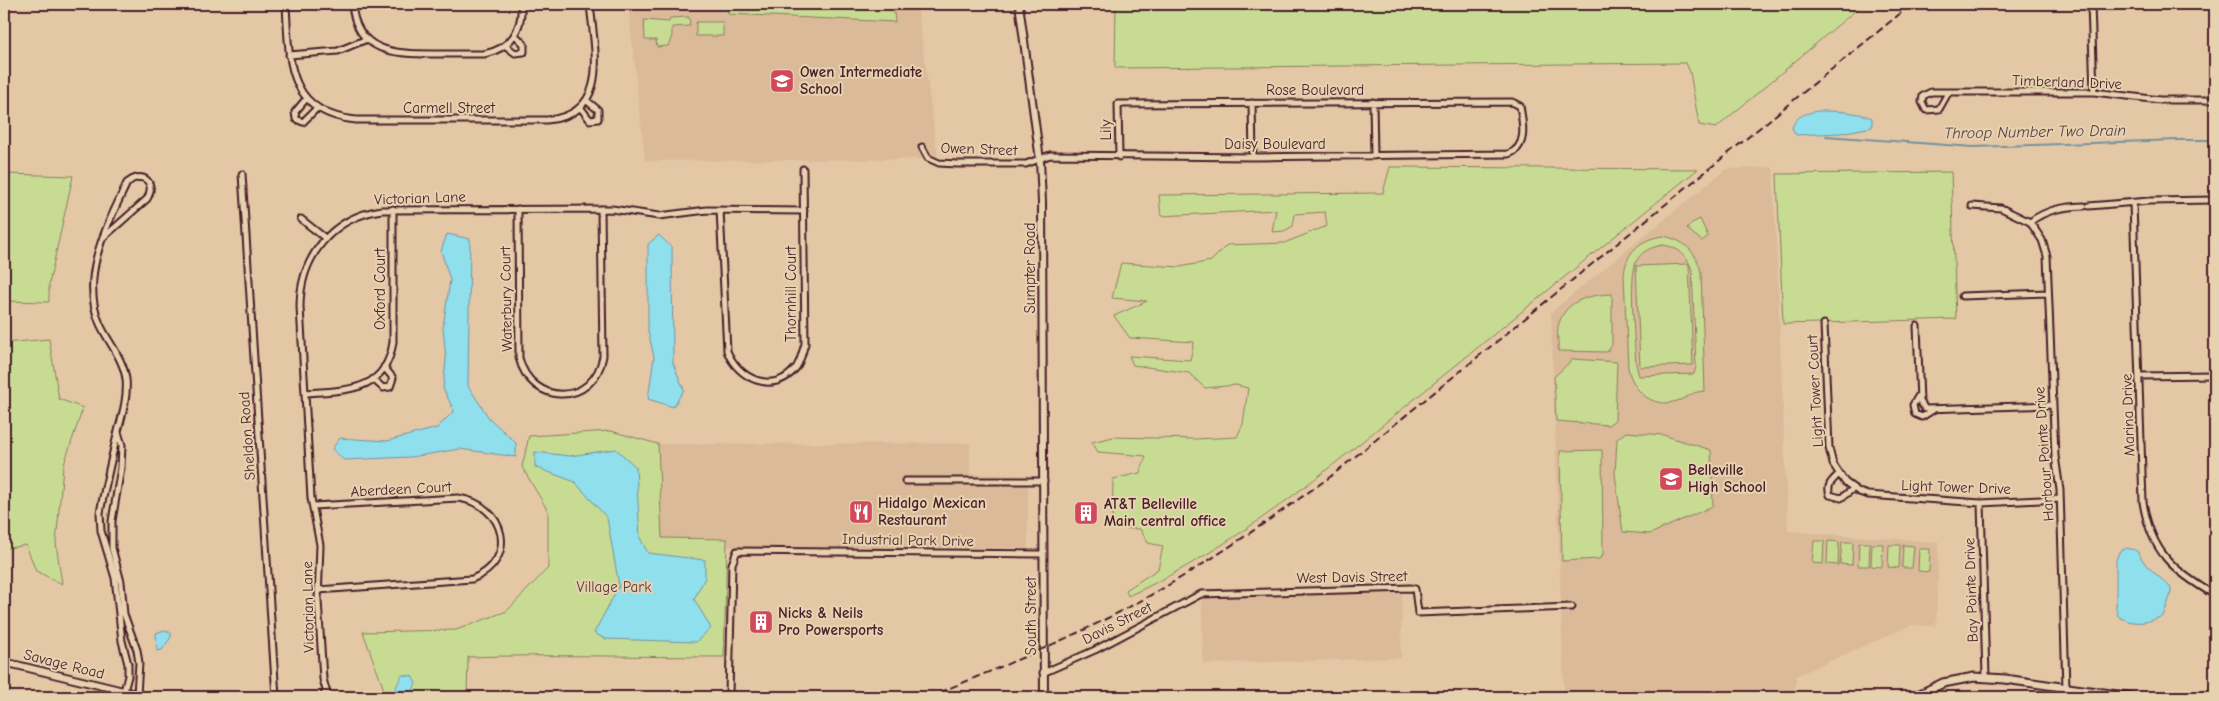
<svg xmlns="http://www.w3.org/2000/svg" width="2219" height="701" viewBox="0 0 2219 701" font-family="'Comic Neue',sans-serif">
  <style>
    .built { fill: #dbba9a }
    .green { fill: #c7dc92; stroke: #887e5e; fill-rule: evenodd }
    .water { fill: #90dfed; stroke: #74929f }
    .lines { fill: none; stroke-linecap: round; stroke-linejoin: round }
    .stream { stroke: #74929f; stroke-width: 2 }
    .minor-casing { stroke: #4a1f2b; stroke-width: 9 }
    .tertiary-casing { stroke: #4a1f2b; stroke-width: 10 }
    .secondary-casing { stroke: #4a1f2b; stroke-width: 11 }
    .minor { stroke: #e7d2b0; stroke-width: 5 }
    .tertiary { stroke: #e7d2b0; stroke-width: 6 }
    .secondary { stroke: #e7d2b0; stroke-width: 7 }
    .rail { stroke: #4a1f2b; stroke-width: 2; stroke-dasharray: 8 4; stroke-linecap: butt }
    .labels { text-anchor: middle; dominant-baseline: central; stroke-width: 4; stroke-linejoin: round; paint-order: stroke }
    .poi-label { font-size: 15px; font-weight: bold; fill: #4a1f2b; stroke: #e7d2b0; text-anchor: start }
    .street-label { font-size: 15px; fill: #4a1f2b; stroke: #e7d2b0 }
    .park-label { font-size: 15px; fill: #5d3b3a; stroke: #e7d2b0 }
    .water-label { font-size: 16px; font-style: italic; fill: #543c48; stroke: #e7d2b0 }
  </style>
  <rect width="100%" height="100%" fill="#e4c8a6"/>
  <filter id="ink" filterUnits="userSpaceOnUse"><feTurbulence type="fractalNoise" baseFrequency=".02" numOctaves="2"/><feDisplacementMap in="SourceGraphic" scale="10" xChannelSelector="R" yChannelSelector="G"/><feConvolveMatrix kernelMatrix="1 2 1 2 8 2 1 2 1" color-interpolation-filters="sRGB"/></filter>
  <g filter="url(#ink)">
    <path class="built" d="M628 4H917L938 159 645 161Z
      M1773 167 1788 531 1939 542 1936 626 1912 625 1796 676 1795 697H1564L1551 312 1726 169Z
      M970 443V474L1028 475V548L662 547 658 444Z
      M1402 585 1401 658 1203 664 1201 589Z"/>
    <path class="green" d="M727 4H893L895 22 728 14Z
      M1116 4H1863L1716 128 1699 125 1690 72 1686 63 1115 68Z
      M689 17 690 26 672 27V36L668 46 657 47 656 40H645L644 20 669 22 670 18Z
      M696 22H723V36H696Z
      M1390 167 1698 169C1604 245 1510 321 1417 397 1327 470 1235 548 1128 596L1126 590 1158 569 1163 546 1148 543 1140 529 1112 528 1113 479 1140 473 1146 456 1098 452 1092 442 1113 437 1196 439 1237 437 1243 424 1248 388 1236 385 1205 388 1189 373 1133 365 1129 356 1190 360 1194 342 1130 338 1114 316 1147 301 1112 298 1121 263 1180 267 1211 261 1227 245 1284 243 1327 226 1325 212 1295 214 1293 226 1284 231 1272 232 1276 210 1161 216 1159 195 1383 193Z
      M1951 172 1956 319 1783 324 1777 174Z
      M4 174 73 176 49 284V302L4 301Z
      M1700 219 1708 236 1702 241 1687 229 1692 223Z
      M1663 236C1684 240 1696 251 1701 272L1705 391C1689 392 1690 397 1677 401 1652 409 1633 391 1628 368L1624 275C1626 252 1640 239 1663 236ZM1663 245C1678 247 1687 255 1692 270L1696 367 1694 374 1639 376 1636 364C1635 342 1628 276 1637 260 1643 250 1652 247 1663 245Z
      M1689 264 1693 365 1640 367 1636 266Z
      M1612 294V345L1607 352 1558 351C1559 343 1556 331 1559 323 1567 299 1590 295 1612 294Z
      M49 339 59 399 83 408 63 467 56 543 62 584 36 571 26 545 4 549V343Z
      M1573 359 1617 362 1615 420 1608 425 1556 421 1554 377Z
      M611 431 658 444 662 538 727 539 724 657C638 657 553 654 468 657L467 697H383V687L363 632 456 630 507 611 548 568V511L522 467 529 436Z
      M1626 432 1663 435 1711 450 1713 506 1650 534 1623 532 1615 474 1617 439Z
      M1602 450 1603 555 1599 559 1562 561 1560 451Z
      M1814 541H1824L1823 564 1812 563Z
      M1828 541 1839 542 1838 565 1827 564Z
      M1842 542H1853L1852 565 1840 564Z
      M1859 543H1870L1869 566H1858Z
      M1872 544H1883L1882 567 1871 566Z
      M1889 545H1900L1899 568 1888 567Z
      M1903 545 1914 546 1912 568H1902Z
      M1919 549H1930L1929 572 1918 571Z"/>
    <path class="water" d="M1817 111C1836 111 1854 111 1872 118V127L1841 133 1796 135 1792 128C1796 115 1805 114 1817 111Z
      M447 234 470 239 468 386 489 418 516 443V457L460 449 411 457 344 460 332 449 340 438 387 441 437 428 454 411 443 388 446 360 443 327 450 280 441 251Z
      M659 235 672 248 673 363 684 390 673 407 648 399 654 357 648 331V244Z
      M616 449 636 467 640 538 648 553 705 560V578L694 599 711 628 696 642 605 639 594 633 619 586 607 518 575 482 535 467V452L570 456Z
      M2126 548 2136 550 2146 565 2171 588V594L2163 616C2147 623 2133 626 2118 616L2116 609V560L2119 552Z
      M165 630 171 633V637L162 650 157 651 156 633Z
      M402 675 412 676 416 683 411 697H391Z"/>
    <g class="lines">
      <path class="stream" d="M1826 136 1973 147 2178 140H2215"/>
      <defs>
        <path id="minor" d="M286 4C289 59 286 113 356 120H547C612 114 594 49 590 4
          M352 4C356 53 395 54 433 54 450 54 467 54 484 54 510 49 523 30 521 4
          M2091 4 2094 92
          M506 46 515 53 524 52V44L515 35
          M289 55 338 51 367 39
          M1948 93 1939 109 1926 110 1922 102 1923 96 1931 92H2094L2160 100H2215
          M306 99 295 112 296 119 303 122 317 108
          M1373 102 1374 156
          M1252 103 1253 157
          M580 107 590 120 598 119V110L586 100
          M922 147 928 158 939 163 957 164H1026L1050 155 1253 157 1508 154C1528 148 1523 124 1520 106L1512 102 1118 104 1119 157
          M242 174 276 697
          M2133 203 2143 502C2151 552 2173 571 2215 595
          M1972 206 2001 208 2030 222C2047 209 2063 207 2084 206
          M2089 206 2149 201 2215 200
          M518 209 519 358C531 406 594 407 603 356L601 209
          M720 210 727 351C738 379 773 395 795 369 801 362 802 352 805 344L803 169
          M301 219 325 238
          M2030 222 2042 240 2047 256 2055 456 2060 490 2066 688
          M104 237 147 199C157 182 142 170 127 183 107 226 79 276 100 324 108 342 123 358 126 379 128 397 122 416 117 435 111 461 105 486 100 513L101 531 115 578 122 641 128 664V676L124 691
          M1962 296 2048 293
          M1824 324 1829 448 1833 464 1845 482 1859 492 1868 495 1981 503 2060 499
          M1917 326 1920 401 1925 409 2053 405
          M2139 376 2215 375
          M373 379 383 388 390 387 393 378 384 367
          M305 393C345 390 386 393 393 342V209
          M1919 395 1913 405 1915 414 1922 417 1933 410
          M118 432 122 445 121 468 112 521V548L121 582 124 614 137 650 139 663 137 694
          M1839 474C1832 481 1826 485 1830 495L1841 498 1853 489
          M905 481H1044
          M1981 503 1986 677
          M313 506 458 498C505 504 520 560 472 579L318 590
          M1043 673 1095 650 1201 594 1411 588 1415 589 1418 613 1572 607
          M326 690 323 679 318 600 320 545 311 498 300 307C300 257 332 217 382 210L612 209 659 216 707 210 804 211
          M729 695 732 564 737 551 1043 554
          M323 697 326 690 329 697"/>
        <path id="tertiary" d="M1019 4 1040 160 1042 202 1044 697
          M4 662 148 697"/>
        <path id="secondary" d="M1914 697 1943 683 1974 677 2005 679 2132 697"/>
      </defs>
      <use href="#minor" class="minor-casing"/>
      <use href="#tertiary" class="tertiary-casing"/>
      <use href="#secondary" class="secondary-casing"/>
      <use href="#minor" class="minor"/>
      <use href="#tertiary" class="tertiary"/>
      <use href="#secondary" class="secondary"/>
      <path class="rail" d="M928 697C1001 667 1073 638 1142 600 1208 564 1269 520 1330 477L1912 4"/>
    </g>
  </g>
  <defs>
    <symbol id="school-square" viewBox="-11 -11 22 22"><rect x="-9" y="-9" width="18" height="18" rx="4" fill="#d1495b" stroke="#e7d2b0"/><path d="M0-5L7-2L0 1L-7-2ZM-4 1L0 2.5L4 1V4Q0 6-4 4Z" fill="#fff"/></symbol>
    <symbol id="restaurant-square" viewBox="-11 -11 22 22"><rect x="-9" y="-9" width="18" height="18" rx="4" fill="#d1495b" stroke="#e7d2b0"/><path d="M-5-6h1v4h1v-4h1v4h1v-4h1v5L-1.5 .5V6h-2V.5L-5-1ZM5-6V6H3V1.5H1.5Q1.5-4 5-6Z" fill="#fff"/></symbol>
    <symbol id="building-square" viewBox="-11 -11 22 22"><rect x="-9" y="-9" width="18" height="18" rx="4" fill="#d1495b" stroke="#e7d2b0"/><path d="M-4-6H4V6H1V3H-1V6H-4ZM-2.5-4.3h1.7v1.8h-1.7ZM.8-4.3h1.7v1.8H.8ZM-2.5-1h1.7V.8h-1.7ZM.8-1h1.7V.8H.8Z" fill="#fff"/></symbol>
  </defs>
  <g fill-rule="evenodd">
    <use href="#school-square" x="768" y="67" width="28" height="28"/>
    <use href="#school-square" x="1657" y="465" width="28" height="28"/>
    <use href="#restaurant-square" x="847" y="498" width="28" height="28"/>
    <use href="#building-square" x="1072" y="499" width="28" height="28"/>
    <use href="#building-square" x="747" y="608" width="28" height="28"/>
  </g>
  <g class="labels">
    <g class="poi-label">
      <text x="800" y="72">Owen Intermediate<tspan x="800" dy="17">School</tspan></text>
      <text x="1688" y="470">Belleville<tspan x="1688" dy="17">High School</tspan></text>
      <text x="878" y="503">Hidalgo Mexican<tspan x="878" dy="17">Restaurant</tspan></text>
      <text x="1104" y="504">AT&amp;T Belleville<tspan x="1104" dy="17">Main central office</tspan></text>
      <text x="778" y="613">Nicks &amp; Neils<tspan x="778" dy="17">Pro Powersports</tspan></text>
    </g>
    <g class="street-label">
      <text transform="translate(2067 82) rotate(2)">Timberland Drive</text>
      <text x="1315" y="90">Rose Boulevard</text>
      <text x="449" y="108">Carmell Street</text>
      <text transform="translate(1106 130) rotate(-90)">Lily</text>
      <text x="1275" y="144">Daisy Boulevard</text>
      <text transform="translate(979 149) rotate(2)">Owen Street</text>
      <text transform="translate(420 198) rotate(-2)">Victorian Lane</text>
      <text transform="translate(1030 268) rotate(-90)">Sumpter Road</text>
      <text transform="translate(380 289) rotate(-90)">Oxford Court</text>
      <text transform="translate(791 294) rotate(-90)">Thornhill Court</text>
      <text transform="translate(506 299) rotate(-91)">Waterbury Court</text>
      <text transform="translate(1815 391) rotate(-93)">Light Tower Court</text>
      <text transform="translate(2128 415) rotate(-92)">Marina Drive</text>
      <text transform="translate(247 436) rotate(-94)">Sheldon Road</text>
      <text transform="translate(2044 454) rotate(-94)">Harbour Pointe Drive</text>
      <text transform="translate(1956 487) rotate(2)">Light Tower Drive</text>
      <text transform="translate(401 489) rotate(-3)">Aberdeen Court</text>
      <text transform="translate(908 540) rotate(1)">Industrial Park Drive</text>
      <text transform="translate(1352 577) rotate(-1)">West Davis Street</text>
      <text transform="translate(1971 590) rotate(-92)">Bay Pointe Drive</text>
      <text transform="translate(308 607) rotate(-91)">Victorian Lane</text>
      <text transform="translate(1031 616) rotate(-90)">South Street</text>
      <text transform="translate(1117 623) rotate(-27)">Davis Street</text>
      <text transform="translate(64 664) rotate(14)">Savage Road</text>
    </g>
    <g class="park-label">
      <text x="614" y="587">Village Park</text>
    </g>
    <g class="water-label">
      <text transform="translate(2035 132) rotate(-1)">Throop Number Two Drain</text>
    </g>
  </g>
  <rect width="2219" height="701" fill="none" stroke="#e7d2b0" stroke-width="20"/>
  <rect x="10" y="10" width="2199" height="681" fill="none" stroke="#4a1f2b" stroke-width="2" filter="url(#ink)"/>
</svg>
